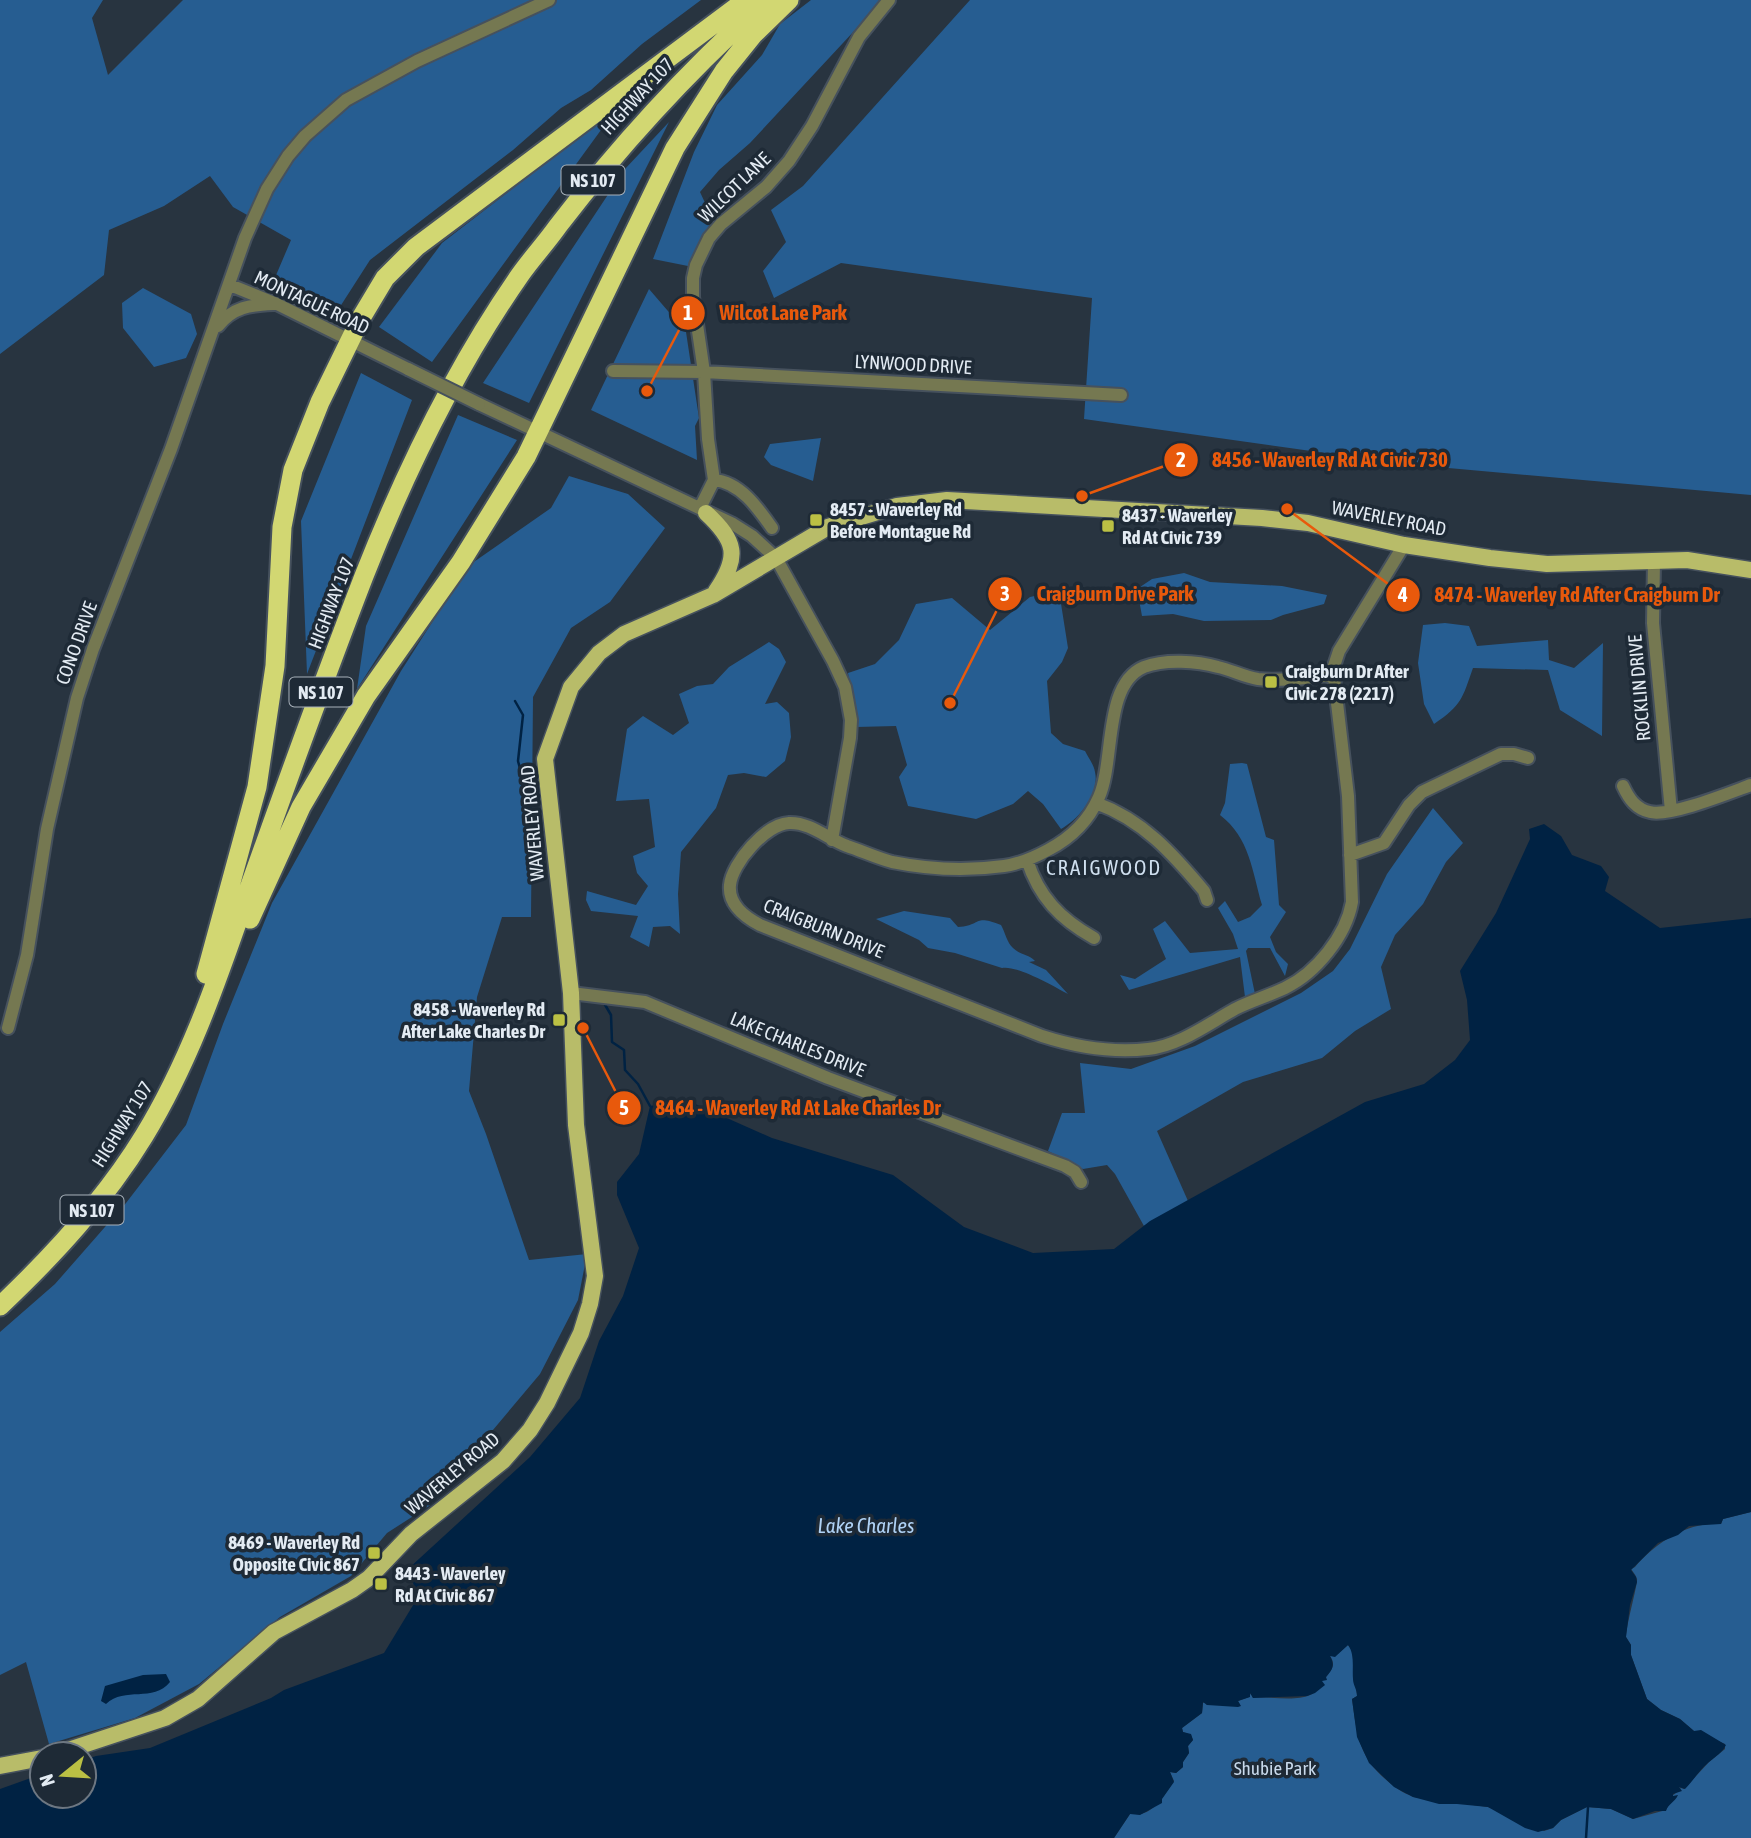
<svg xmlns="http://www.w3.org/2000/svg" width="1751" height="1838" viewBox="0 0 1751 1838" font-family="'Asap Condensed',sans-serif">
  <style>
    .green { fill: #265d91 }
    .water { fill: #002243 }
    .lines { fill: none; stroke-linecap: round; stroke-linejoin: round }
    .stream { stroke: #002243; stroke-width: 2.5 }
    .minor-casing { stroke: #46515d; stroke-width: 16 }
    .major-casing { stroke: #46515d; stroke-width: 19 }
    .highway-casing { stroke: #46515d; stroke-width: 23 }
    .minor { stroke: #757851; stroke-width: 12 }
    .major { stroke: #b8bc69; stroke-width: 16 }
    .highway { stroke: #d2d772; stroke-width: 19 }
    .minor-bridge-casing { stroke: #46515d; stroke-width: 16; stroke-linecap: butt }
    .minor-bridge { stroke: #757851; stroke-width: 12 }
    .poi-dot { fill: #bbc044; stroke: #1e2a36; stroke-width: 2.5 }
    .labels { text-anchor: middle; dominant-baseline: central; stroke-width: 7; stroke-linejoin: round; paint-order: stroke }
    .shield { fill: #1e2a36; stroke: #a8b1ba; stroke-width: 2 }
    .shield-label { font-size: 18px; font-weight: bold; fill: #e3ebf3 }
    .street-label { font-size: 19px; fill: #e3ebf3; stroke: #1e2a36 }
    .poi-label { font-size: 19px; font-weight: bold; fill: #e3ebf3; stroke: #1e2a36; text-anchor: start }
    .park-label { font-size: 19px; fill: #c8d9eb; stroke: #1e2a36 }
    .neighbourhood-label { font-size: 21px; letter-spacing: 2px; fill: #cfdfef; stroke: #1e2a36 }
    .water-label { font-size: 21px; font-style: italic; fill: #afd2f5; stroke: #1e2a36 }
    .leader { fill: none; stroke: #e8590c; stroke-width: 2.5 }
    .callout-dot { fill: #e8590c; stroke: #1e2a36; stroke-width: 2.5 }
    .mark-label { font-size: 21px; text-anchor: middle; font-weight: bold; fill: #fff }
    .callout-label { font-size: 21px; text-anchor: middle; font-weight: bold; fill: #e8590c; stroke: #1e2a36; stroke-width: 7; stroke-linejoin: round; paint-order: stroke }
  </style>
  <rect width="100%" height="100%" fill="#283440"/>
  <path class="green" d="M0 0H103L92 18 108 75 183 0H701L642 44 591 90 561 108 513 150 370 260 336 313 271 287 291 240 233 207 210 176 164 206 109 230 104 275 0 354Z
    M811 0H883L750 143 719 170 700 192 712 218 693 267 653 259 694 152 717 105 762 55 780 24Z
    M970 0H1751V495L1404 464 1084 419 1092 298 841 263 774 298 763 271 786 242 771 210 803 186Z
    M617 108 432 362 379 327 442 243Z
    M669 122 529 403 483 383 625 169Z
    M143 288 191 314 197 334 186 358 154 367 123 328 122 303Z
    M649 289 686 332 699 418 695 426 697 460 591 410Z
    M361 373 412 400 307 674 301 521Z
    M458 415 517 440 357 689 366 626Z
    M821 438 813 481 771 465 764 457 770 444Z
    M569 476 628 494 665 528 610 602 571 628 533 697 531 917H502L477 997 469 1091 486 1134 529 1260 587 1254 578 1300 540 1374 429 1506 387 1533 351 1576 280 1617 199 1684 135 1718 49 1744 26 1662 0 1675V1332L55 1284 126 1203 186 1125 223 1024 272 903 401 671 468 566 551 508Z
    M1184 573 1210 582 1282 586 1327 595 1324 604 1283 615 1271 620 1204 621 1173 614 1142 616 1137 589 1152 579Z
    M1059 591 1068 648 1062 662 1047 681 1051 733 1063 744 1085 751C1088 757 1094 765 1095 772 1100 794 1079 819 1061 829L1043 804 1028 791 1013 804 976 819 908 806 899 777 907 765 896 726 856 727 848 673 875 664 899 640 916 604 952 598 990 630 1030 597Z
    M1445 623 1469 626 1477 646 1548 640 1549 660 1574 668 1603 643 1602 736 1560 710 1548 670 1473 668C1462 699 1462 705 1434 724L1424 704 1418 663 1423 625Z
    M769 642 779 649 786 662 765 704 777 702 789 713 791 737 785 761 766 777 744 773 728 775 716 808 681 852 678 894 680 934 670 926 653 927 649 947 630 937 638 916 591 911 586 900 587 891 636 905 648 886 637 873 633 856 655 847 649 799 616 801 627 729 643 716 673 735 689 723 679 694 697 686 713 684 729 667Z
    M1242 763 1247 764 1266 837 1274 840 1279 905 1286 912 1270 937 1276 952 1288 964 1285 976 1270 948H1248L1246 951 1255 994 1245 997 1240 957 1129 990 1120 975 1135 979 1166 959 1153 929 1165 921 1190 953 1238 949 1233 934 1218 908 1225 901 1238 922 1250 917 1262 905C1252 871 1250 838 1220 815L1225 803 1230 764Z
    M1433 808 1463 843 1446 862 1423 904 1395 935 1381 967 1391 1009 1355 1031 1322 1058 1243 1082 1157 1131 1188 1201 1144 1226 1115 1174 1107 1165 1083 1169 1048 1151 1062 1113H1085L1080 1063 1131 1069 1195 1046 1301 993 1333 971 1350 949 1387 874Z
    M904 911 950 918 958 927C983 925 973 914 1001 925 1005 932 1007 943 1013 948 1020 955 1029 954 1035 961L1029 962 1046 970 1068 994C1053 986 1017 965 1002 968L955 953 928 948 919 940 876 919Z
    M1751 1512V1838H1114L1130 1814C1134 1813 1137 1815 1141 1814 1157 1810 1165 1793 1174 1781L1170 1772 1176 1773 1183 1767V1762L1189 1753 1188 1746 1193 1740 1191 1735 1183 1732 1182 1728 1202 1713 1203 1703 1205 1702 1207 1705H1240L1238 1701 1249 1697 1251 1693 1253 1698C1275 1695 1316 1708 1322 1680H1326V1677C1332 1669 1336 1665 1330 1656H1335L1348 1645 1352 1650 1357 1696 1352 1699C1358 1742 1360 1762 1398 1789 1403 1793 1408 1794 1413 1797L1488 1807 1544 1831 1553 1828 1561 1820 1587 1807 1611 1809 1633 1819 1666 1810 1669 1804 1677 1796H1672L1681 1789 1678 1787 1684 1789 1709 1762 1725 1749V1744L1694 1731 1680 1719 1661 1710 1647 1699 1631 1655V1645L1626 1637C1626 1626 1638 1583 1637 1579 1636 1575 1633 1572 1631 1569L1635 1567C1655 1543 1689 1521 1721 1524L1723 1519Z"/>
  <path class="water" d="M1544 824 1561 836 1572 855 1601 866 1609 877 1605 891 1660 928 1751 918V1512L1723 1519 1721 1524 1689 1526 1678 1535 1658 1543 1631 1570 1636 1577 1637 1582 1630 1605 1626 1637 1631 1645V1655L1647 1699 1661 1710 1680 1719 1694 1731 1701 1730 1726 1745C1722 1753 1716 1756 1709 1762 1699 1770 1694 1780 1685 1789L1679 1787 1682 1791 1673 1794V1796L1678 1795C1675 1802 1668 1804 1666 1811H1655L1633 1819 1611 1809 1587 1807 1561 1820 1553 1828 1538 1832 1525 1828 1488 1807 1457 1804H1439L1413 1797 1394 1787 1369 1763 1357 1737 1352 1699 1357 1696C1357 1689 1353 1685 1353 1679 1352 1668 1355 1654 1348 1645L1335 1657 1330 1656C1335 1665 1333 1669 1326 1677L1327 1680 1322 1681 1325 1685 1315 1693 1307 1696 1253 1698 1250 1693V1697L1238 1701 1241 1706 1238 1707 1207 1705 1203 1702 1202 1713 1182 1728 1183 1732 1191 1734 1193 1740 1188 1746 1189 1753 1183 1762V1767L1176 1773 1170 1772 1174 1782 1162 1799V1803L1140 1815 1130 1814 1114 1838H0V1789L42 1774V1796H84V1760L96 1756 150 1748 271 1698 284 1690 384 1653 418 1597 408 1569 530 1457 580 1398 599 1341 623 1296 639 1248 617 1195V1182L639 1154 650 1106 684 1099 772 1138 893 1175 964 1227 1033 1253 1114 1249 1150 1221 1365 1102 1424 1084 1455 1060 1470 1040 1467 1000 1460 971 1496 913 1530 839 1529 829Z
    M166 1674 170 1682C153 1703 125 1686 106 1704L101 1701 105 1686 143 1675Z"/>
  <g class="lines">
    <path class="stream" d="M515 701 523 715 518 761 539 840
      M604 1003 611 1015 612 1042 624 1050 625 1070 638 1084 650 1106
      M1586 1838 1588 1807"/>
    <defs>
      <path id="minor" d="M230 285 277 304 408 369
        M218 326C233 307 250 305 273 304
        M613 371 704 372 1121 395
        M479 404 733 524 752 536 776 558 833 661 845 687 851 720 850 738 832 840
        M714 480C740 482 758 508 772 528
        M700 508 714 480 708 439 704 372 693 297V278L696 265 709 238 721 224 766 187 789 161 812 126 859 37 889 0
        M1654 561 1653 623 1671 811
        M1333 675C1309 677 1283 682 1258 679 1244 677 1232 670 1218 667 1197 661 1165 659 1144 667 1103 684 1115 761 1099 797 1089 820 1071 838 1048 850 1035 857 1019 864 1004 866 968 871 927 869 892 862 877 858 862 851 847 846 828 839 810 822 789 823 766 824 732 863 730 885 728 905 745 917 760 925L1042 1036C1076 1047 1112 1053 1148 1049 1179 1046 1208 1024 1235 1009 1251 1001 1268 996 1285 988 1316 973 1346 936 1352 902L1348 796 1333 669 1339 651 1404 545
        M1623 786C1629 799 1636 809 1650 812 1670 817 1729 793 1751 785
        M1096 803C1143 820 1173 854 1204 891L1207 900
        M1350 855 1384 843 1409 805 1422 792 1501 754H1514L1528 758
        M1027 860C1039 897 1060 919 1094 938
        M571 993 645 1002 828 1078 1065 1166 1075 1172 1081 1182
        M8 1028 27 955 47 829 77 698 93 649 171 449 245 238 267 189 288 156 305 136 346 100 417 61 549 0"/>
      <path id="major" d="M706 513C736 541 740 556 716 591
        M56 1754 165 1718 198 1699 274 1632 352 1590 369 1578 411 1534 503 1461 530 1430 547 1403 581 1333 590 1304 595 1276 576 1125 571 993 545 759 571 687 599 653 624 634 713 595 828 527 897 506 947 500 1262 518 1308 523 1404 545 1490 558 1547 564 1687 560 1751 570
        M0 1766 42 1758"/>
      <path id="highway" d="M250 919 301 807 366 696 461 562 526 457 675 148 724 71 753 35 789 0
        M206 974 257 787 275 666 282 527 293 470 320 402 361 318 385 278 416 247 746 0
        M0 1306C54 1255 105 1200 144 1136 193 1056 221 968 252 880 288 779 325 677 364 576 405 472 456 367 520 275 532 258 546 243 558 226 621 144 690 69 767 0"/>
    </defs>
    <use href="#minor" class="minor-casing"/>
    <use href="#major" class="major-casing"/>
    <use href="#highway" class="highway-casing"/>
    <use href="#minor" class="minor"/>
    <use href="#major" class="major"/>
    <use href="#highway" class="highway"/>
    <defs>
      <path id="minor-bridge" d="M408 369 479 404"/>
    </defs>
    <use href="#minor-bridge" class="minor-bridge-casing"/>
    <use href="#minor-bridge" class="minor-bridge"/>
  </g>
  <g class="poi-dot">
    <rect x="809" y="513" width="14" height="14" rx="3.5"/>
    <rect x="1101" y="519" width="14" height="14" rx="3.5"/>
    <rect x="1264" y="675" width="14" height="14" rx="3.5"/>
    <rect x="552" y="1013" width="14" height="14" rx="3.5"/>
    <rect x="367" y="1546" width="14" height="14" rx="3.5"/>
    <rect x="374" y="1577" width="14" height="14" rx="3.5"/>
  </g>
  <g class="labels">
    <g class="shield">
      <rect x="561.5" y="165.5" width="63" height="29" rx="5"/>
      <rect x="289.5" y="677.5" width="63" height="29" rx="5"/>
      <rect x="60.5" y="1195.5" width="63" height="29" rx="5"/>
    </g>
    <g class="shield-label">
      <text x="593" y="180">NS 107</text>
      <text x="321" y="692">NS 107</text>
      <text x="92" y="1210">NS 107</text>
    </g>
    <g class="street-label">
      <text transform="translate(637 96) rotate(-47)">HIGHWAY 107</text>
      <text transform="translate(734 187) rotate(-44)">WILCOT LANE</text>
      <text transform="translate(312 302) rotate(25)">MONTAGUE ROAD</text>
      <text transform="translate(913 364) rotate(3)">LYNWOOD DRIVE</text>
      <text transform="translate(1389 518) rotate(11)">WAVERLEY ROAD</text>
      <text transform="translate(331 603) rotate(-69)">HIGHWAY 107</text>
      <text transform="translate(76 643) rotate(-70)">CONO DRIVE</text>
      <text transform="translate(1639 688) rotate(-95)">ROCKLIN DRIVE</text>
      <text transform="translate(532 823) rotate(-95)">WAVERLEY ROAD</text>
      <text transform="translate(824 928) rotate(22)">CRAIGBURN DRIVE</text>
      <text transform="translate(798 1044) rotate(22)">LAKE CHARLES DRIVE</text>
      <text transform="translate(122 1124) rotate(-58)">HIGHWAY 107</text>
      <text transform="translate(452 1473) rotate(-40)">WAVERLEY ROAD</text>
    </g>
    <g class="poi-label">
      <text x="830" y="509">8457 - Waverley Rd<tspan x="830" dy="22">Before Montague Rd</tspan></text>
      <text x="1122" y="515">8437 - Waverley<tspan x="1122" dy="22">Rd At Civic 739</tspan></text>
      <text x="1285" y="671">Craigburn Dr After<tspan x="1285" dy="22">Civic 278 (2217)</tspan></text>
      <text x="545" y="1009" text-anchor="end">8458 - Waverley Rd<tspan x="545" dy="22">After Lake Charles Dr</tspan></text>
      <text x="360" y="1542" text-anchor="end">8469 - Waverley Rd<tspan x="360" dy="22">Opposite Civic 867</tspan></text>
      <text x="395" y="1573">8443 - Waverley<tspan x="395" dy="22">Rd At Civic 867</tspan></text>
    </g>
    <g class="park-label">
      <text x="1275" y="1768">Shubie Park</text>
    </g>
    <g class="neighbourhood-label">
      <text x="1104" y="867">CRAIGWOOD</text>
    </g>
    <g class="water-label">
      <text x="866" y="1525">Lake Charles</text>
    </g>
  </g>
  <path class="leader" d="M647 391L688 313M1082 496L1181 460M950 703L1005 594M1287 509L1403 595M583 1028L624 1108"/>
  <g class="callout-dot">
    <circle cx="647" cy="391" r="7"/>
    <circle cx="1082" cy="496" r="7"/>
    <circle cx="950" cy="703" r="7"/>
    <circle cx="1287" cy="509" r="7"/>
    <circle cx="583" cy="1028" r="7"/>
    <circle cx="688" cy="313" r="18"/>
    <circle cx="1181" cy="460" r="18"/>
    <circle cx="1005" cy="594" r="18"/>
    <circle cx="1403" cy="595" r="18"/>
    <circle cx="624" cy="1108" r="18"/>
  </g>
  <g class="mark-label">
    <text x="688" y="320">1</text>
    <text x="1181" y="467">2</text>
    <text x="1005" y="601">3</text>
    <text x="1403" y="602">4</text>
    <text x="624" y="1115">5</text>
  </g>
  <g class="callout-label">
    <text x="783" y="320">Wilcot Lane Park</text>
    <text x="1330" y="467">8456 - Waverley Rd At Civic 730</text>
    <text x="1115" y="601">Craigburn Drive Park</text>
    <text x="1577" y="602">8474 - Waverley Rd After Craigburn Dr</text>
    <text x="798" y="1115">8464 - Waverley Rd At Lake Charles Dr</text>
  </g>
  <g transform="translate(63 1775) rotate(252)"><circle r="33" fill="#1e2a36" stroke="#6d7782" stroke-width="2"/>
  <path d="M0-5L12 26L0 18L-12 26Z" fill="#bbc044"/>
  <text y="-10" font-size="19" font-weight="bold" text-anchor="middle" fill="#e3ebf3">N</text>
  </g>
</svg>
